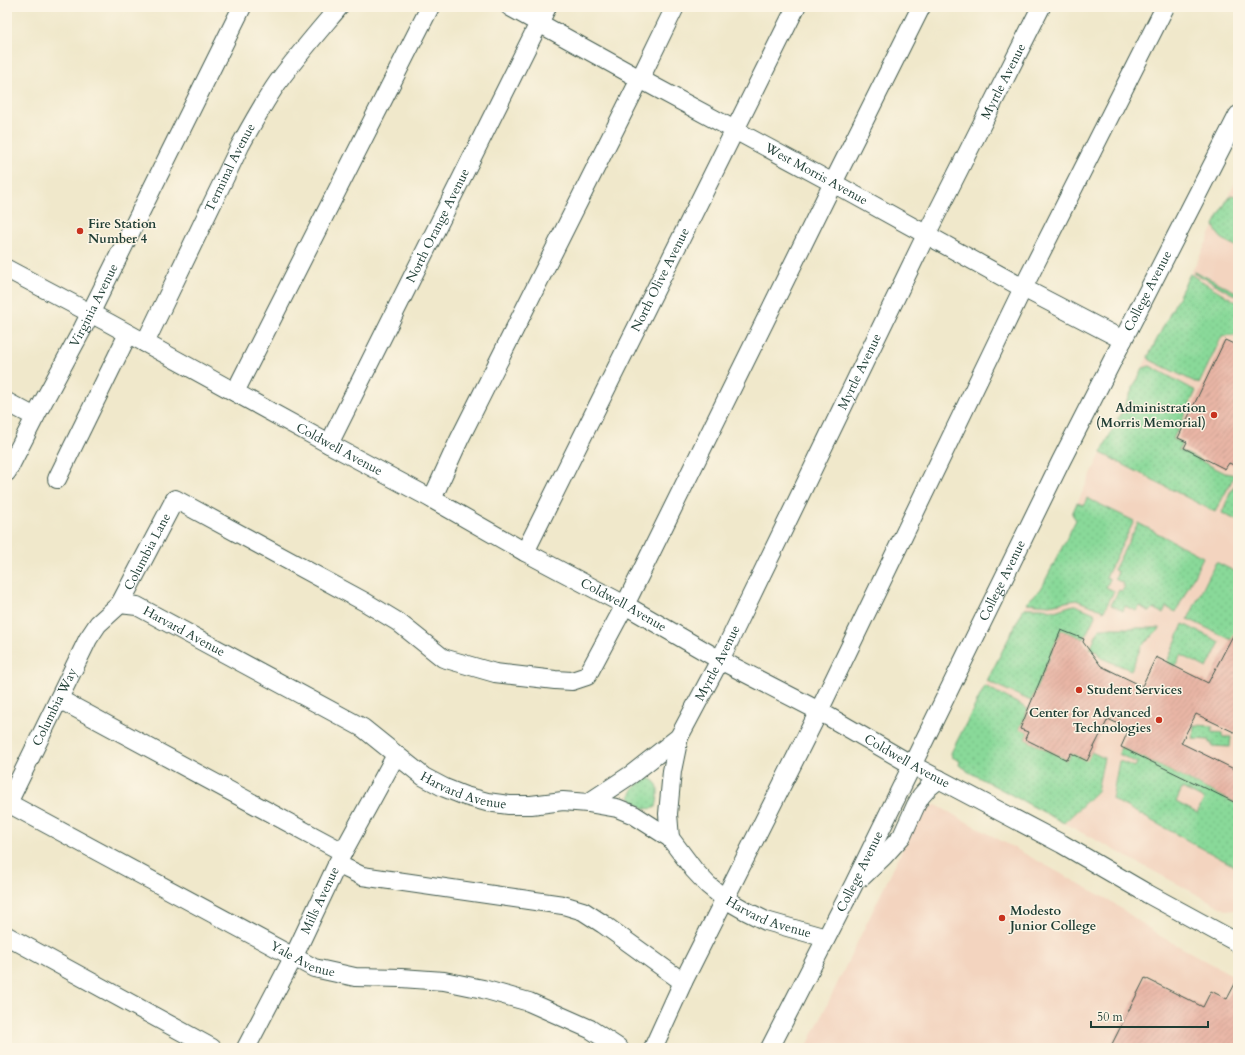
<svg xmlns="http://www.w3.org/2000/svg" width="1245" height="1055" viewBox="0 0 1245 1055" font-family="Cardo,serif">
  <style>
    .built { fill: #f3d4bf }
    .grass { fill: url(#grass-dots); stroke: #548b66; fill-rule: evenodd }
    .building { fill: url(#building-hatch) }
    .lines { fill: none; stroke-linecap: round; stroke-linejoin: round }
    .minor-casing { stroke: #3e574b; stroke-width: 20 }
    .minor { stroke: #fff; stroke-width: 18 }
    .poi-dot { fill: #c8321e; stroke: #fcf5e5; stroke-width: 1.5 }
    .labels { text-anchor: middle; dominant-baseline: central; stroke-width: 3; stroke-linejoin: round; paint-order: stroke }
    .street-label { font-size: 13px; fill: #1f3d34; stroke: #fcf5e5 }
    .poi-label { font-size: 13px; font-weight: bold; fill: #1f3d34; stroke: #fcf5e5; text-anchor: start }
  </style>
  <defs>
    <pattern id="grass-dots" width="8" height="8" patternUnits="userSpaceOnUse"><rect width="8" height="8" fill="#89d999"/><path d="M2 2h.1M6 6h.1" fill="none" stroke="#76bb84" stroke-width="1.8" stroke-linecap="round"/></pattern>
    <pattern id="building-hatch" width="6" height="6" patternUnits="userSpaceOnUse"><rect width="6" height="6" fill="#e9b6a6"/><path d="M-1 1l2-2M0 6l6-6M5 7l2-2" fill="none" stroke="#c79d90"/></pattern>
  </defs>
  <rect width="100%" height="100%" fill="#fcf5e5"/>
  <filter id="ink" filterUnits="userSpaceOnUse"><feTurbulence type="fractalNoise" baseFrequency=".025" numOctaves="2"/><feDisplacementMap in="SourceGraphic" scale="8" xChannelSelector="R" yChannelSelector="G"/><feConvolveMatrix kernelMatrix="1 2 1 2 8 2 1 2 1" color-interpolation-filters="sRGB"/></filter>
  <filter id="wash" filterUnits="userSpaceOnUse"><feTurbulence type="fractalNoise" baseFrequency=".012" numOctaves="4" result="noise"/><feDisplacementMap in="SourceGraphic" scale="16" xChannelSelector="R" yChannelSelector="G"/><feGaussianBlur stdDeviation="0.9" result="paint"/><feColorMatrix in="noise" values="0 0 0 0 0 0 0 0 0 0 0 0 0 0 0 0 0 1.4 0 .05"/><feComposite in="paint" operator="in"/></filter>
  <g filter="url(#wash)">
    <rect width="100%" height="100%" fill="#f0e8cb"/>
    <path class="built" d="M1238 177V909L1228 911 967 771 966 769 959 765 960 761 952 757 951 753 1026 603 1041 589 1076 520 1072 514 1139 374 1190 274 1196 264Z
      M936 805 1109 900 1160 936 1238 978V1048H806L923 807 926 808Z"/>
    <path class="grass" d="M1232 195 1238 197V247C1225 241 1218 239 1214 225L1228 198Z
      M1194 271 1238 293V297L1193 272Z
      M1190 274 1238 303V328L1235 335 1222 336 1199 384 1150 360 1148 357Z
      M1150 366 1196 391 1173 439 1182 443 1179 450 1225 473 1235 475 1215 512 1101 453 1143 368Z
      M1238 480V521L1222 513 1231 491Z
      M1087 498 1134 521 1106 577 1110 579 1106 587 1114 591 1104 611 1076 600 1049 605 1026 603 1041 589 1076 520 1072 514 1077 503 1084 505Z
      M1138 523 1203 557 1176 612 1166 607 1163 613 1153 608 1150 612 1139 606 1136 611 1125 606 1123 611 1111 605 1119 590 1122 591 1125 586 1122 584 1123 583 1115 579 1118 572 1114 570Z
      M1216 562 1238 573V643L1188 619Z
      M1075 605 1094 613 1095 616 1084 639 1061 630 1031 701 987 681 1024 608H1043L1055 611 1070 606Z
      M1183 624 1220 642 1207 668 1181 655 1175 666 1167 662Z
      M1100 628H1160L1141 647 1131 670 1101 658 1096 651 1090 648Z
      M985 686 1028 709 1020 728 1028 732 1025 739 1067 760 1071 753 1087 760 1091 752 1104 758 1097 791 1064 823 967 771 966 769 959 765 960 761 952 757 951 753Z
      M1194 725 1213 726 1212 732 1222 733V737H1231L1230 747 1212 746V743H1209V740L1193 739Z
      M1121 747 1238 804V868L1112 799 1119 761 1135 767 1137 763 1119 754ZM1182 788 1204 799 1197 813 1176 802Z
      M648 778C662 782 658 797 656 807 646 812 636 805 630 797 633 787 638 783 648 778Z"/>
    <g id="blocks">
      <path class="building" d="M1225 340 1238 346V467L1229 463 1225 469 1184 448 1187 442 1178 438Z
        M1238 626V734L1196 714 1181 743 1238 771V804L1121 747 1129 729 1108 719 1087 761 1071 753 1067 760 1025 739 1028 732 1020 729 1061 630 1084 639 1083 642 1101 666 1142 686 1156 657 1208 683Z
        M1145 978 1203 1007 1211 991 1227 999 1238 978V1048H1110Z"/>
    </g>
  </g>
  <g filter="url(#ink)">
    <use href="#blocks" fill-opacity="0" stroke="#3e574b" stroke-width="1"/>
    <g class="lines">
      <defs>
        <g id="minor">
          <path id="s1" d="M510 7 640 79 833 183 1023 288 1123 340"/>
          <path id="s2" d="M7 269 109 323 329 444 432 499 525 552 625 605 720 660 819 711 912 765 1062 844 1148 894 1238 943"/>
          <path id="s3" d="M145 343 240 146C252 124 264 102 278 82 297 56 318 32 339 7"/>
          <path d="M235 392 430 7"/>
          <path d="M7 402 35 417"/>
          <path id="s4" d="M329 444 547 7"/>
          <path id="s5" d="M7 472 35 417 83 328 242 7"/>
          <path d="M57 479 128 334"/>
          <path d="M432 499 459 440 640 79 675 7"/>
          <path id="s6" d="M525 552 796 7"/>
          <path id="s7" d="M120 604 175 499 365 602 398 622 443 658 495 673 555 680 572 681 587 676 625 605 833 183 921 7"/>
          <path d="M59 699 343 852"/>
          <path id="s8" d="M8 803 314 968 355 977 401 978 444 981 483 989 529 1002 590 1029 619 1048"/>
          <path id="s9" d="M588 803 632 774 679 737 720 660 926 235 1041 7"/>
          <path id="s10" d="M7 805 88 639 98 624 120 604 137 606 363 728 424 777 445 788 465 796 487 802 509 805H531L563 801 588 803 617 808 634 815 670 838 694 870 708 885 725 899 746 911 766 921 826 938"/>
          <path d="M670 838 668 814 672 771 679 737"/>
          <path d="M337 864 362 876 563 905 583 911 603 924 683 982"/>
          <path d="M862 877 883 857 902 836 916 805 921 796 928 788 939 779"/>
          <path d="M7 936 212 1048"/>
          <path id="s11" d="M246 1048 293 958 343 852 396 755"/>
          <path d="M653 1048 683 982 819 711 1023 288 1165 7"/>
          <path id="s12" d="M770 1048 854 884 1061 461 1238 115"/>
        </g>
      </defs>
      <use href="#minor" class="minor-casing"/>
      <use href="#minor" class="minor"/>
    </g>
  </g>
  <g class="poi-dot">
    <circle cx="80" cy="231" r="4"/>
    <circle cx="1214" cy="415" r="4"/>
    <circle cx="1079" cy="690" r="4"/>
    <circle cx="1159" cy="720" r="4"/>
    <circle cx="1002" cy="918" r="4"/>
  </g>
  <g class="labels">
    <g class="street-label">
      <text stroke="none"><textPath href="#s9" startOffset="844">Myrtle Avenue</textPath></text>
      <text stroke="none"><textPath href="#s3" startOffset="195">Terminal Avenue</textPath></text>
      <text stroke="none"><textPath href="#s1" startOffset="349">West Morris Avenue</textPath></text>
      <text stroke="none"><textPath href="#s4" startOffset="244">North Orange Avenue</textPath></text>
      <text stroke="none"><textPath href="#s6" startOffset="304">North Olive Avenue</textPath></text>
      <text stroke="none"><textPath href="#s12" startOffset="846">College Avenue</textPath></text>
      <text stroke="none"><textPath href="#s5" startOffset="188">Virginia Avenue</textPath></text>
      <text stroke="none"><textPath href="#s9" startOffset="520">Myrtle Avenue</textPath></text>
      <text stroke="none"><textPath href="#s2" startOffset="378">Coldwell Avenue</textPath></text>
      <text stroke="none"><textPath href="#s7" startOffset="59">Columbia Lane</textPath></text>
      <text stroke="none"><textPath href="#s12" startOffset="522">College Avenue</textPath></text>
      <text stroke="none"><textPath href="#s2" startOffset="702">Coldwell Avenue</textPath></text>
      <text stroke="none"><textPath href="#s10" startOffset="303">Harvard Avenue</textPath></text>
      <text stroke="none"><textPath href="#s9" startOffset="196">Myrtle Avenue</textPath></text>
      <text stroke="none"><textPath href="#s10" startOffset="109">Columbia Way</textPath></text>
      <text stroke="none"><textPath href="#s2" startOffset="1026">Coldwell Avenue</textPath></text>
      <text stroke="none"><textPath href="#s10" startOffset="627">Harvard Avenue</textPath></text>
      <text stroke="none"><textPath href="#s12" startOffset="198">College Avenue</textPath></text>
      <text stroke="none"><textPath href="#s11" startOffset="165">Mills Avenue</textPath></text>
      <text stroke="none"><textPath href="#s10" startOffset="975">Harvard Avenue</textPath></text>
      <text stroke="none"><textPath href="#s8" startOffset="334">Yale Avenue</textPath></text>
    </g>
    <g class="poi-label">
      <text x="88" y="224">Fire Station<tspan x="88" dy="15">Number 4</tspan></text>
      <text x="1206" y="408" text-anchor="end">Administration<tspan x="1206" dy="15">(Morris Memorial)</tspan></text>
      <text x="1087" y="690">Student Services</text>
      <text x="1151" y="713" text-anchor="end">Center for Advanced<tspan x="1151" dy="15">Technologies</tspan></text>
      <text x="1010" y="911">Modesto<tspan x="1010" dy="15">Junior College</tspan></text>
    </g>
  </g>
  <rect width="1245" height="1055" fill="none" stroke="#fcf5e5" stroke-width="24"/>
  <path d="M1091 1021v6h117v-6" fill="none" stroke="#1f3d34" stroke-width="2"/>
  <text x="1097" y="1021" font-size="12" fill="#1f3d34" stroke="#fcf5e5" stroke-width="3" paint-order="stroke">50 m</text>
</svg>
